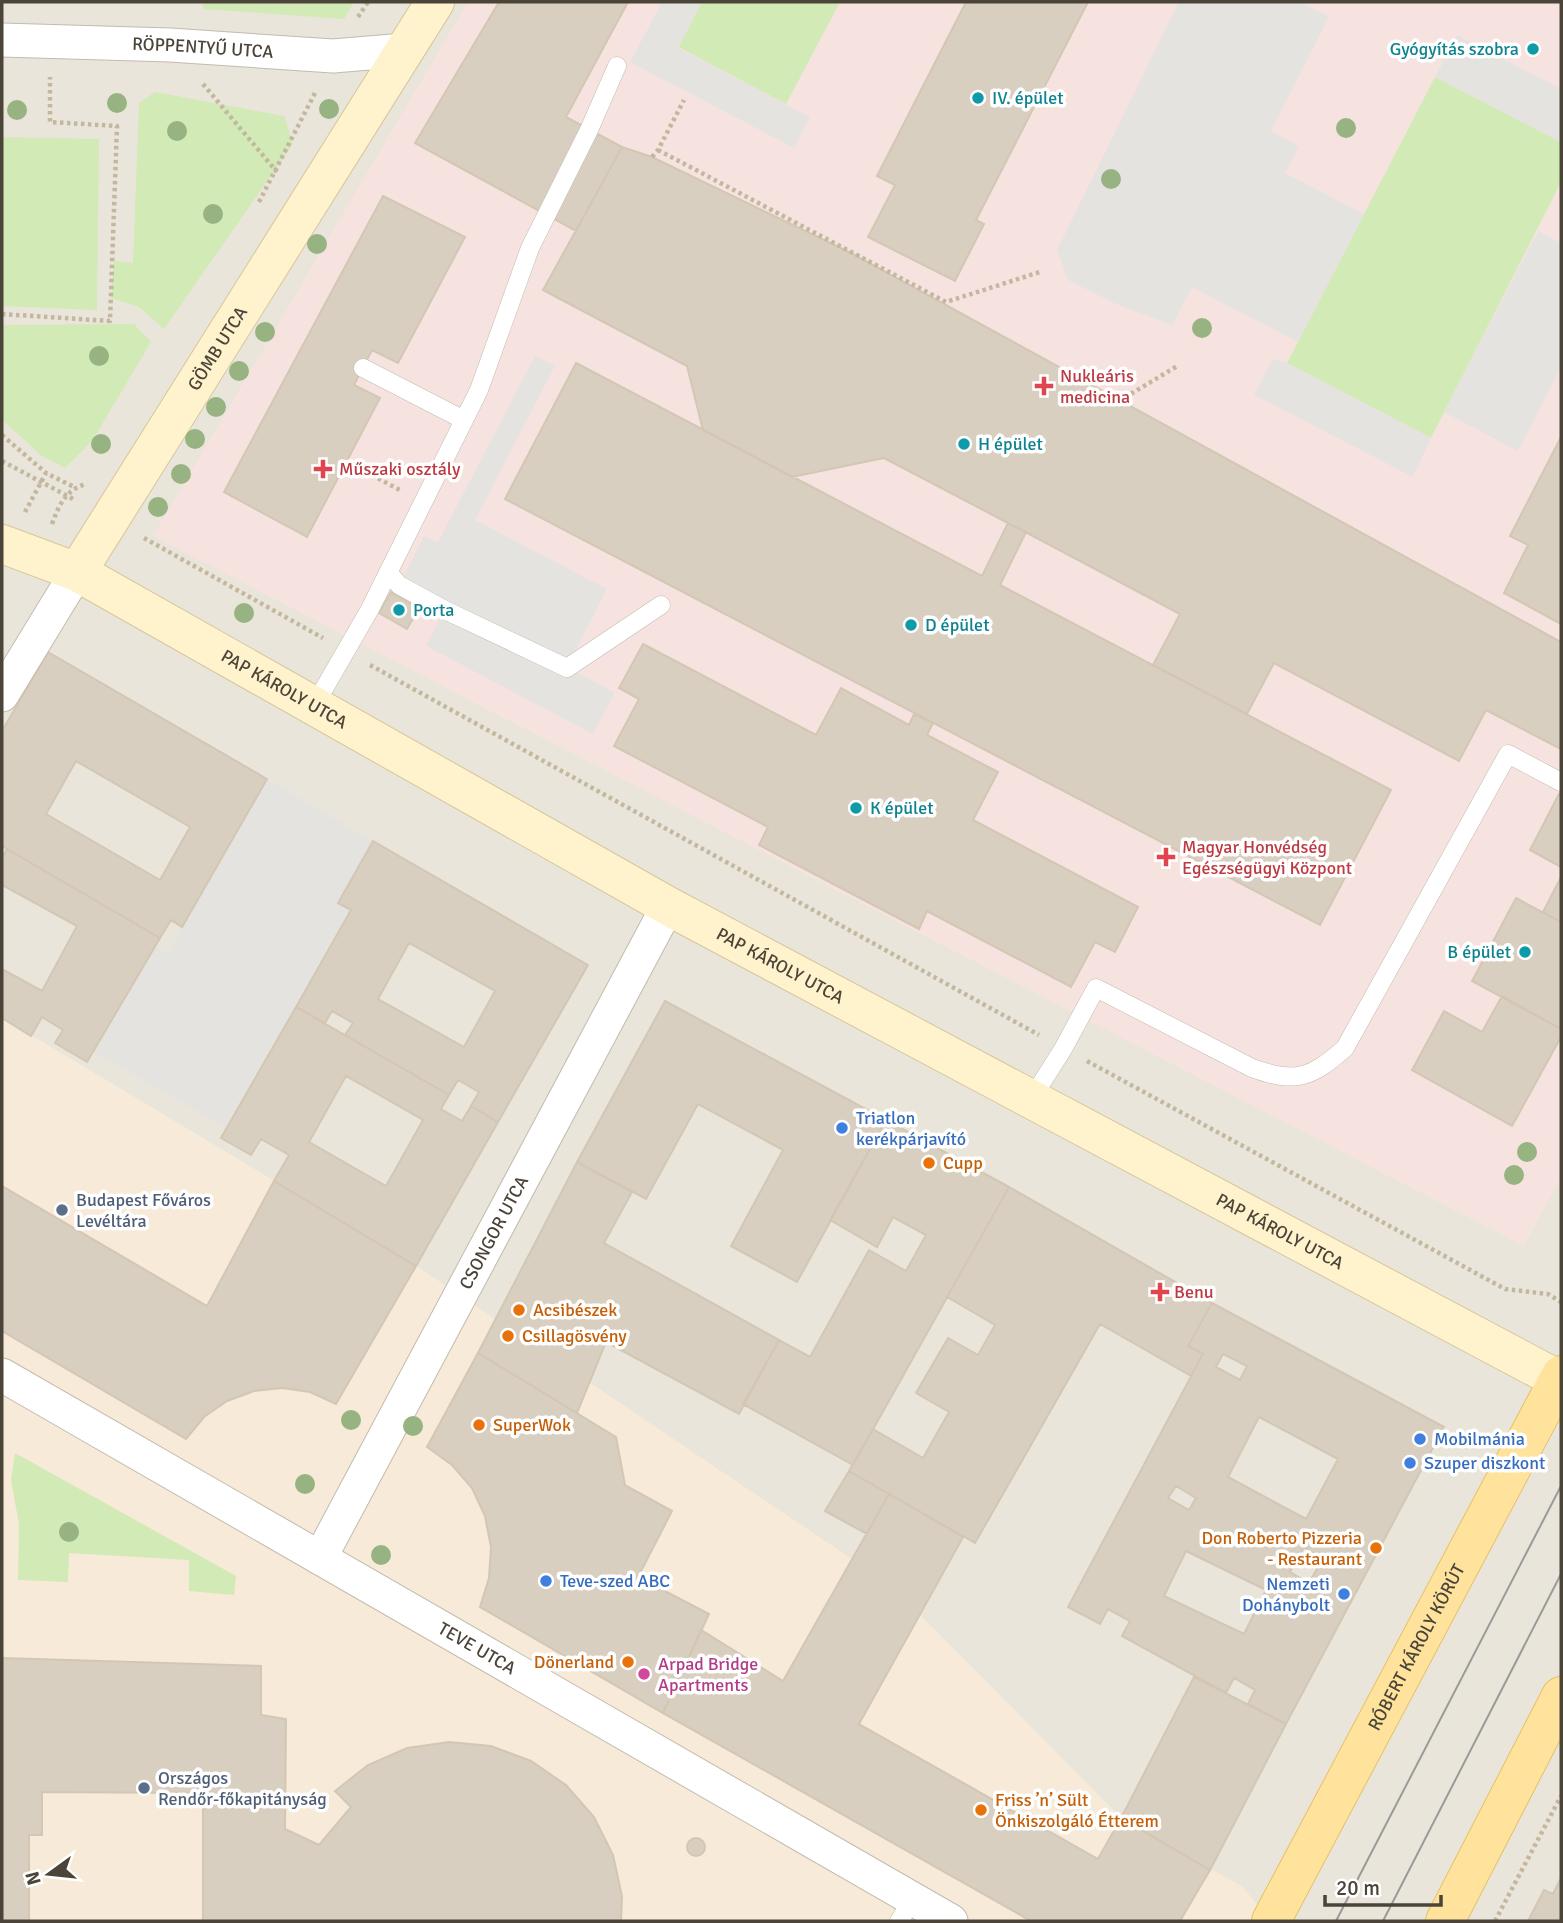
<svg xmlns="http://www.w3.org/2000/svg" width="1563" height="1923" viewBox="0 0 1563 1923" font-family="Signika,sans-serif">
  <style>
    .residential { fill: #eae5da }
    .commercial { fill: #f7ead8 }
    .medical { fill: #f6e3e0 }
    .green { fill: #d2eab5 }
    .parking { fill: #e5e3e0 }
    .building { fill: #d8cfc1; stroke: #d3c7b4; stroke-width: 2; fill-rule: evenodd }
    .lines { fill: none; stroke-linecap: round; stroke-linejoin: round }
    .lane-casing { stroke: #c2bbae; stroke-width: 19 }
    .street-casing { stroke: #c2bbae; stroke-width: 35 }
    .secondary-casing { stroke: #d6c79b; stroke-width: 40 }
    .primary-casing { stroke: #e6c16a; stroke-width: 40 }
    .path { stroke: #c4b79f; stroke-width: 4.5; stroke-dasharray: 3.5 3.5; stroke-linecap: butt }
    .lane { stroke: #fff; stroke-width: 18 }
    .street { stroke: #fff; stroke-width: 33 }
    .secondary { stroke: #fff3cd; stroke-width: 38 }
    .primary { stroke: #ffe39c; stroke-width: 38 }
    .tram { stroke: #9a9a9a; stroke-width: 2 }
    .tree { fill: #97b381 }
    .culture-dot { fill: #0f9aa8; stroke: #fff; stroke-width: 2.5 }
    .health-dot { fill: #e0444e; stroke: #fff; stroke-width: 2.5 }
    .shop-dot { fill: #3f7fe0; stroke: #fff; stroke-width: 2.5 }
    .food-dot { fill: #e8710a; stroke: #fff; stroke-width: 2.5 }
    .service-dot { fill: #5c6f8a; stroke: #fff; stroke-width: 2.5 }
    .hotel-dot { fill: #d1479c; stroke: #fff; stroke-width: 2.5 }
    .labels { text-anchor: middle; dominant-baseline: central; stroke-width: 7; stroke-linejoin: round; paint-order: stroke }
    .street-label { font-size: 18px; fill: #4b4439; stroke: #fff }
    .culture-label { font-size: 18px; fill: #0d838f; stroke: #fff; text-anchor: start }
    .health-label { font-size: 18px; fill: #be3a42; stroke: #fff; text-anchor: start }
    .shop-label { font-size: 18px; fill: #366cbe; stroke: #fff; text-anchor: start }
    .food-label { font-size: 18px; fill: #c56008; stroke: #fff; text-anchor: start }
    .service-label { font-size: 18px; fill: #4e5e75; stroke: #fff; text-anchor: start }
    .hotel-label { font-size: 18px; fill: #b23c85; stroke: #fff; text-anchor: start }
  </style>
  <rect width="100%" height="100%" fill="#f6f3ec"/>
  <path class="residential" d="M2 2H1561V1921H1270L1121 1818 890 1585 416 1266 2 1018Z"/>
  <path class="commercial" d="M2 1018 416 1266 890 1585 1121 1818 1243 1887 1270 1921H2Z"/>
  <path class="medical" d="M468 2H1561V1177L1524 1246 153 536Z"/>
  <path class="green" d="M203 2H354L344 19 203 9Z
    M702 2H840L786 104 678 47Z
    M1435 77 1561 142V182L1431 438 1287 363Z
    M155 92 284 116 293 144 164 329 139 307 111 298 114 261 133 263 139 103Z
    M2 137 99 139 97 310 2 306Z
    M134 324 151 342 92 441 65 468 42 456 2 420V325Z
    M15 1453 236 1576 234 1595 189 1591V1560L69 1553 68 1582 18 1580 19 1524 11 1480Z"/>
  <path class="parking" d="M662 2H702L678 48 810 117 794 148 630 62Z
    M1179 2H1299L1329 17 1271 131 1299 146 1285 173 1364 214 1298 342 1192 287 1172 325 1116 304 1068 280 1057 250Z
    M1457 35 1561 89V142L1435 77Z
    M1538 231 1561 243V367L1518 451 1444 412Z
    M535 356 555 366 475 520 607 589 567 667 615 693 593 734 426 646 444 610 399 585 424 536 438 542Z
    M1273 359 1287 363 1431 438 1413 477 1254 395Z
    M267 779 373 841 338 902 351 910 227 1128 94 1052 154 946 168 953Z"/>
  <path class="building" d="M499 2H628L566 117 622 147 576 231 415 143Z
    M966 2H1088L976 220 984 224 955 281 868 237 895 185 877 176Z
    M622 147 652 157 851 253 1561 642V749L1486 710 1459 761 1274 663 1247 714 1153 665 1180 614 1008 523 884 458 792 477 703 430 687 366 543 290Z
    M383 196 465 237 398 363 372 350 354 385 380 398 307 537 224 492Z
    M576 363 982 576 1008 523 1026 532 1000 585 1391 790 1320 925 505 499Z
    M1561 437V624L1504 593 1528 545 1510 536Z
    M391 592 419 608 407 629 379 613Z
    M643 644 816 735 841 688 909 725 914 714 933 723 927 735 998 772 973 820 1138 907 1115 952 1095 942 1071 987 927 911 919 929 759 845 768 827 614 746 639 699 619 688Z
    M48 652 267 779 182 927 171 920 160 938 2 846V731ZM76 761 190 827 160 880 46 814Z
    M1559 794 1561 796V867L1530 850Z
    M373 841 588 965 498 1122 471 1106 479 1092 458 1080 449 1095 345 1035 353 1023 332 1011 325 1023 296 1007 351 910 338 903ZM409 943 495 991 464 1047 378 999Z
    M7 849 160 938 87 1062 55 1043 63 1030 42 1017 31 1036 2 1018V969L42 991 77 926 2 885V858Z
    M1561 877V922L1543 912Z
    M1516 898 1561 922V1029L1472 981Z
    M1502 996 1561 1029V1037L1512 1126 1412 1070 1444 1011 1482 1032Z
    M665 1001 886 1120 797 1282 731 1246 783 1150 698 1104 646 1199 577 1162Z
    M296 1007 449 1095 441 1109 462 1121 471 1106 498 1122 416 1266 274 1181 289 1155 261 1139 251 1155 221 1138ZM346 1076 423 1120 386 1186 309 1142Z
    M886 1120 1009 1187 853 1465 743 1404 779 1340 810 1357 869 1250 906 1271 926 1235 893 1217 877 1247 830 1220Z
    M577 1162 632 1192 604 1243 779 1340 739 1414 606 1342 577 1413 478 1353Z
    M274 1181 416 1266 336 1404 310 1392 282 1388 254 1391 227 1401 204 1417 186 1439 2 1331V1186L207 1306Z
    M1009 1187 1212 1303 1188 1346 1203 1354 1191 1376 1100 1324 975 1543 849 1471 873 1429 923 1458 949 1412 916 1393 948 1338 978 1355 995 1325 947 1297Z
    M1212 1303 1444 1427 1286 1724 1248 1704 1255 1690 1234 1678 1226 1693 1122 1636 1130 1621 1108 1609 1100 1624 1068 1607 1203 1354 1188 1346ZM1223 1354 1247 1366 1240 1380 1216 1367ZM1259 1417 1338 1459 1306 1519 1228 1477ZM1176 1486 1196 1498 1189 1510 1168 1498ZM1304 1547 1323 1558 1309 1583 1290 1572ZM1186 1551 1266 1590 1244 1634 1164 1596Z
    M478 1353 616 1437 625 1485 672 1511 638 1577 709 1614 663 1713 480 1607 489 1578 491 1547 485 1516 472 1488 452 1465 427 1447Z
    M849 1471 889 1494 867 1534 825 1511Z
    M889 1494 963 1537 859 1724 1098 1859 1121 1818 1210 1870 1180 1921H1031L663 1713 701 1630 783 1681Z
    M2 1658 261 1666V1715L286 1719 285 1829 319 1845 351 1807 335 1791 368 1765 407 1748 449 1742 491 1746 531 1761 566 1785 594 1817 613 1855 622 1896 621 1921H203V1793L42 1792V1835H29V1921H2Z
    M1194 1677 1286 1724 1210 1870 1121 1818Z
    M687 1847a9 9 0 1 1 18 0a9 9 0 1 1-18 0Z
    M1561 1878V1921H1528L1544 1890 1553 1894Z"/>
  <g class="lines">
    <defs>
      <path id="lane" d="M363 368 464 420
        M388 572 399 585 445 610 567 668 661 605
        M314 706 370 609 479 390 530 248 589 130 617 66
        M1032 1098 1063 1049 1096 988 1252 1068C1296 1084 1311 1078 1345 1048L1508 754 1561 782
        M899 1921 913 1900"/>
      <g id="street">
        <path id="s1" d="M2 40 170 45 333 56 405 50"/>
        <path d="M2 695 77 572"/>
        <path id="s2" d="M2 1375 951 1921"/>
        <path id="s3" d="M320 1558 668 906"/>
      </g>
      <g id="secondary">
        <path id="s4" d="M2 544 77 572 668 906 1561 1381"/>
        <path id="s5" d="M77 572 435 2"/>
      </g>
      <g id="primary">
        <path id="s6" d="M1271 1921 1561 1375"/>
        <path d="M1445 1921 1561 1696"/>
      </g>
    </defs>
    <use href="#lane" class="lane-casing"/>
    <use href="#street" class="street-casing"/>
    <use href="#secondary" class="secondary-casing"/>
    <use href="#primary" class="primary-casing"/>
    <path class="path" d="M358 17 368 2
      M203 84 277 172
      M658 150 946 302 1040 272
      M652 157 658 150 684 100
      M259 202 316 91
      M2 314 110 321 117 126 50 122V77
      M1119 401 1179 365
      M2 435 46 473 76 488
      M2 461 75 500
      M347 462 400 490
      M25 512 46 473
      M52 524C59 505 65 491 85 484
      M144 538 323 638
      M370 665 1039 1035
      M1087 1061 1505 1289 1548 1294 1561 1302
      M1495 1921 1561 1796"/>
    <use href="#lane" class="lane"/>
    <use href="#street" class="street"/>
    <use href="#secondary" class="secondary"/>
    <use href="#primary" class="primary"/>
    <path class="tram" d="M1336 1921 1561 1486
      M1383 1921 1561 1574"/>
  </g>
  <g class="tree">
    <circle cx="117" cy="103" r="10"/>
    <circle cx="329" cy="109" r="10"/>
    <circle cx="17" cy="110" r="10"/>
    <circle cx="1346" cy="128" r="10"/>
    <circle cx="177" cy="131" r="10"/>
    <circle cx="1111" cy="179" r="10"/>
    <circle cx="213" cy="214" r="10"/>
    <circle cx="317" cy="244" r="10"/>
    <circle cx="1202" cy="328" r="10"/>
    <circle cx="265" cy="332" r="10"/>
    <circle cx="99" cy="356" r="10"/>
    <circle cx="239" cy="371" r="10"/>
    <circle cx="216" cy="407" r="10"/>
    <circle cx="195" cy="439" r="10"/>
    <circle cx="101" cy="444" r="10"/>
    <circle cx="181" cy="474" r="10"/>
    <circle cx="158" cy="507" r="10"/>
    <circle cx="244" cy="613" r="10"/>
    <circle cx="1527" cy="1152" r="10"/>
    <circle cx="1514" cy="1175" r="10"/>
    <circle cx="351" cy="1420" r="10"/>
    <circle cx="413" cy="1426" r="10"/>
    <circle cx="305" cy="1484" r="10"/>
    <circle cx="69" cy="1532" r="10"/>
    <circle cx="381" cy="1555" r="10"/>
  </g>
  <g class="culture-dot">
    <circle cx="1533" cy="49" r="7"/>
    <circle cx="978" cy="98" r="7"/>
    <circle cx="964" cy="444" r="7"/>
    <circle cx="399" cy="610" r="7"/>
    <circle cx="911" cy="625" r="7"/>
    <circle cx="856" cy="808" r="7"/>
    <circle cx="1525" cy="952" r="7"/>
  </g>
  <g class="health-dot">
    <path d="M1040.5 375.5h7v7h7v7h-7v7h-7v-7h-7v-7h7z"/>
    <path d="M319.5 458.5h7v7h7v7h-7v7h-7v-7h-7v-7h7z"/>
    <path d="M1162.5 846.5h7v7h7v7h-7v7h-7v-7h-7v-7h7z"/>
    <path d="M1156.5 1281.5h7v7h7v7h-7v7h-7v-7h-7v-7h7z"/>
  </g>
  <g class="shop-dot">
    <circle cx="842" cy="1128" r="7"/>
    <circle cx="1420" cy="1439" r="7"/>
    <circle cx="1410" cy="1463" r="7"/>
    <circle cx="546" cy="1581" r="7"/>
    <circle cx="1344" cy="1594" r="7"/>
  </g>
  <g class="food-dot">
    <circle cx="929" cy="1163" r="7"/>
    <circle cx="519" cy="1310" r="7"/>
    <circle cx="508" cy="1336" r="7"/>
    <circle cx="479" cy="1425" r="7"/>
    <circle cx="1376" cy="1548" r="7"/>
    <circle cx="628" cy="1662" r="7"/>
    <circle cx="981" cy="1810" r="7"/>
  </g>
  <g class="service-dot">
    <circle cx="62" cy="1210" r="7"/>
    <circle cx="144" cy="1788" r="7"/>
  </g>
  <circle class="hotel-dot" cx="644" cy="1674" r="7"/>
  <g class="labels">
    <g class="street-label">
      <text stroke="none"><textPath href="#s1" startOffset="201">RÖPPENTYŰ UTCA</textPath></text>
      <text stroke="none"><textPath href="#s5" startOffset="264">GÖMB UTCA</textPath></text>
      <text stroke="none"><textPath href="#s4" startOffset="318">PAP KÁROLY UTCA</textPath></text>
      <text stroke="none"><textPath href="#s4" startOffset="886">PAP KÁROLY UTCA</textPath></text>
      <text stroke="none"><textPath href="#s4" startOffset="1452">PAP KÁROLY UTCA</textPath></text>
      <text stroke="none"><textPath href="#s3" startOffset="369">CSONGOR UTCA</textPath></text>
      <text stroke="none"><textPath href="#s2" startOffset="548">TEVE UTCA</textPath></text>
      <text stroke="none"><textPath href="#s6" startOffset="310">RÓBERT KÁROLY KÖRÚT</textPath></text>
    </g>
    <g class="culture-label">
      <text x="1519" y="49" text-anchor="end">Gyógyítás szobra</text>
      <text x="992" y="98">IV. épület</text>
      <text x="978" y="444">H épület</text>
      <text x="413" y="610">Porta</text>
      <text x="925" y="625">D épület</text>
      <text x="870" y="808">K épület</text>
      <text x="1511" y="952" text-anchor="end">B épület</text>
    </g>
    <g class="health-label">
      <text x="1060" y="376">Nukleáris<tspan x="1060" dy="21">medicina</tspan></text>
      <text x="339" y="469">Műszaki osztály</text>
      <text x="1182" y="847">Magyar Honvédség<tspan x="1182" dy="21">Egészségügyi Központ</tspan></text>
      <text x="1174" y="1292">Benu</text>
    </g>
    <g class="shop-label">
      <text x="856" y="1118">Triatlon<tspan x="856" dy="21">kerékpárjavító</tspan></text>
      <text x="1434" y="1439">Mobilmánia</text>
      <text x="1424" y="1463">Szuper diszkont</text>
      <text x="560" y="1581">Teve-szed ABC</text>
      <text x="1330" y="1584" text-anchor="end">Nemzeti<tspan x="1330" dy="21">Dohánybolt</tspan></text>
    </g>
    <g class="food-label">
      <text x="943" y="1163">Cupp</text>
      <text x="533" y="1310">Acsibészek</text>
      <text x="522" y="1336">Csillagösvény</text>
      <text x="493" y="1425">SuperWok</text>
      <text x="1362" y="1538" text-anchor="end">Don Roberto Pizzeria<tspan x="1362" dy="21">- Restaurant</tspan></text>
      <text x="614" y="1662" text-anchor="end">Dönerland</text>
      <text x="995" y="1800">Friss ’n’ Sült<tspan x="995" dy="21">Önkiszolgáló Étterem</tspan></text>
    </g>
    <g class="service-label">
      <text x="76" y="1200">Budapest Főváros<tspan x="76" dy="21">Levéltára</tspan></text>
      <text x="158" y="1778">Országos<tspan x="158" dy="21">Rendőr-főkapitányság</tspan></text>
    </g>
    <g class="hotel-label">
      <text x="658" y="1664">Arpad Bridge<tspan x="658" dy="21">Apartments</tspan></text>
    </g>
  </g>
  <rect width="1563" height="1923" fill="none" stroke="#4b4439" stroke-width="7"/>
  <g transform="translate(49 1874) rotate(255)" stroke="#ffffff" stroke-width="5" paint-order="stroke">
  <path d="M0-5L12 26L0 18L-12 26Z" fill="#4b4439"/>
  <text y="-10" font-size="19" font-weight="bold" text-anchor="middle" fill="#4b4439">N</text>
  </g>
  <path d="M1325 1895v10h116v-10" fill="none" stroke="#4b4439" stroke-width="3.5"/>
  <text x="1336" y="1895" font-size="21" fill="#4b4439" stroke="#ffffff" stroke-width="5" paint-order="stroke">20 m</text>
</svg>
